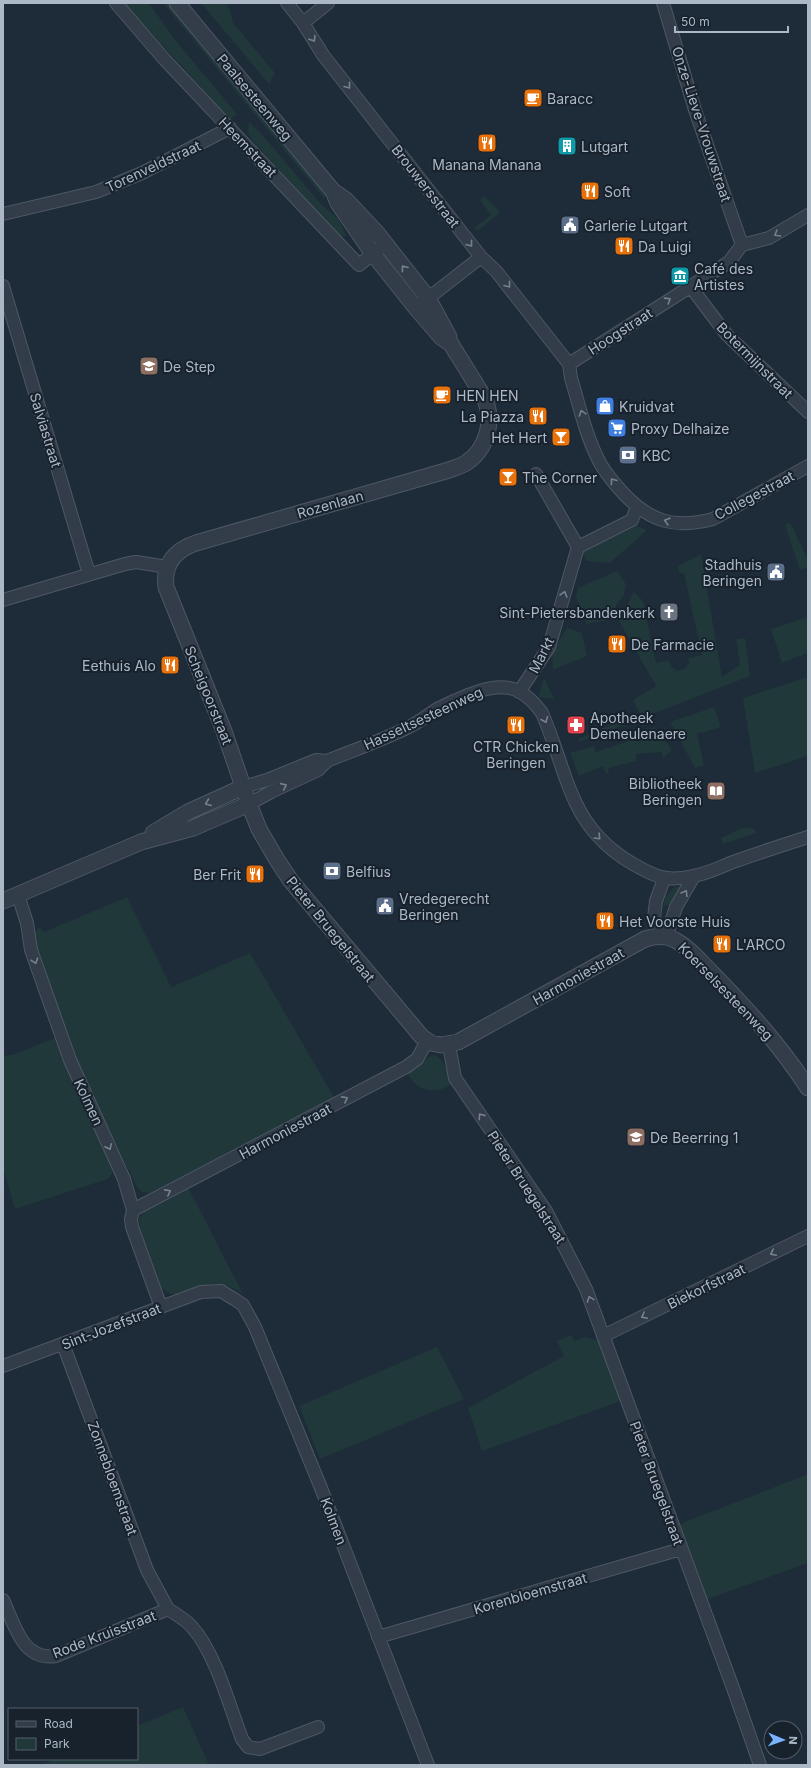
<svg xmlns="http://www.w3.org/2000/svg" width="811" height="1768" viewBox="0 0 811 1768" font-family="Inter,sans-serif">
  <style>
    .green { fill: #20383a }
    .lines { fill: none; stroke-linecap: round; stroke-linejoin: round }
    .minor-casing { stroke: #4d5864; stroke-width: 14 }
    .tertiary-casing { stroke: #4d5864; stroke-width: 17 }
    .minor { stroke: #323d49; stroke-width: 12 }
    .tertiary { stroke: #323d49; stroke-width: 15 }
    .oneway { stroke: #75818e }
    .labels { text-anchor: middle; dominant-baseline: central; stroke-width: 4; stroke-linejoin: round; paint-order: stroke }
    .street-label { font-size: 14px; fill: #acb8c6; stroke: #18222d }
    .poi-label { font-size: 14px; fill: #acb8c6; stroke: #18222d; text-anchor: start }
  </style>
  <rect width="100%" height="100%" fill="#1e2b39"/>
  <path class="green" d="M124 3H149L176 41 237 114 230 119Z
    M163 3H167L188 30 327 196 324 198Z
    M201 3H226L230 9 233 23 275 73 269 84Z
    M249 122 259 131 321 204 339 220 346 236 344 237 339 235 252 140 248 132Z
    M484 196 500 212 478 231 474 228 491 215 480 200Z
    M790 522 808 560V571L807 568 800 570 785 525Z
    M637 526 647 530 610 563 587 561 582 552Z
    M701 554 722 677 740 665 736 639 745 638 750 676 642 718 633 700 656 686 619 621 634 592 643 601 656 663 669 660 671 666 677 671 684 669 689 663 688 658 702 655 684 573H679L678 566Z
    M617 571 626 584 624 595 616 605 615 614 612 619 586 624 576 596 578 588Z
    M808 617V653L782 663 771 629Z
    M567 628 582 633 587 656 553 670 552 653Z
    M808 677V756L755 773 743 698Z
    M544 678 554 699 538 697Z
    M714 707 721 727 697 734 704 765 695 768 670 722Z
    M622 720 624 725 580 742 578 739Z
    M655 727 672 750 663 758 662 752 636 754V761L608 768 609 773 606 774 603 766 579 776 570 753 594 746 596 752 628 741 626 735Z
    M747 827 754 829 756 833 723 844 721 838C730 835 737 829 747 827Z
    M675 886 683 887 669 905 663 906 666 896Z
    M127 897 171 987 250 953 335 1099 149 1193 142 1192 137 1187 74 1059 34 945 33 935 37 929 40 928 44 932Z
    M57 1037 113 1166 112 1174 108 1179 15 1209 3 1169V1056L15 1054Z
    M432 1055C445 1056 448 1074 452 1084 435 1096 415 1091 407 1072Z
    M189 1189 243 1294C235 1289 227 1284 217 1284 199 1283 172 1306 161 1286L140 1228 139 1218 144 1212Z
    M571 1335 574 1341 585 1337 599 1341 621 1401 482 1451 468 1408 564 1356 557 1341Z
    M437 1347 464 1399 320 1459 299 1406Z
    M808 1474V1563L707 1599 680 1524Z
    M183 1707 209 1765H42L55 1759H137V1726Z"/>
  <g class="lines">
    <defs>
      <path id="minor" d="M116 3 165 60 359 265 379 249
        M287 3 303 23 323 55 481 257 496 271 569 364
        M663 3 695 110 742 245
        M303 23 328 3
        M3 214 96 192 142 173 230 128
        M742 245 769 238 808 215
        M3 286 89 574
        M690 286 727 335 808 412
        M422 303 481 257
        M569 364 571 378C579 405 586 436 599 461 605 473 614 483 623 493 650 522 675 529 713 519L808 466
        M569 364 729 262 742 245
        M578 547 632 520 637 507
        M3 600 125 564 136 562 167 567
        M519 692 549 647 578 547 536 474
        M243 787 267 780 316 760 327 761
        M249 804 271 792 318 770 327 761C354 750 383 740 409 727 419 722 428 715 437 709 447 704 458 699 468 695 500 682 520 683 542 713 569 775 568 826 633 864 656 877 666 882 693 876 707 874 720 867 733 862 758 853 783 845 808 837
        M664 879 656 901 654 918 666 937
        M18 895 27 923 31 950 70 1060 124 1179 133 1210 131 1219 132 1227 161 1307
        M666 937 676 907 694 876
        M449 1045 455 1078 546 1211 586 1289 733 1688 760 1765
        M133 1210 406 1067 417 1059 427 1041
        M603 1336 808 1236
        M63 1344 147 1570 168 1609
        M3 1366 201 1292 221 1291 234 1299 243 1305 255 1327 321 1488 428 1765
        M3 1600C15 1625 22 1661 56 1656L168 1609
        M168 1609C177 1615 185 1619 192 1627 216 1654 229 1705 242 1739L248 1747 260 1749 318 1727
        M378 1637 681 1549"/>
      <path id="tertiary" d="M177 3 333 191 346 200 377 233 428 298 449 337
        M333 191 338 203 373 254 416 308 441 337 451 344 485 399C494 422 487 449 466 463 461 466 454 468 449 470L196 543C175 550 163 564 166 587L224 731 249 804 259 829 277 860 291 881 422 1037 431 1043 441 1045 458 1042 645 939C655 936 665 935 675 940 690 948 701 962 713 974 749 1011 780 1045 808 1088
        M153 833 188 812 243 787
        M3 901 141 842 193 828 249 804"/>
    </defs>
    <use href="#minor" class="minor-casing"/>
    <use href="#tertiary" class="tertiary-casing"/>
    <use href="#minor" class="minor"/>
    <use href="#tertiary" class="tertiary"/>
  </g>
  <defs><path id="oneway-chevron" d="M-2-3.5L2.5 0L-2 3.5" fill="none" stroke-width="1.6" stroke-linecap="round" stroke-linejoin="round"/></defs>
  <g class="oneway">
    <use href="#oneway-chevron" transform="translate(313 39) rotate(58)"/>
    <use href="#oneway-chevron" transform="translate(348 86) rotate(52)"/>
    <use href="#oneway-chevron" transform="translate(777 234) rotate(149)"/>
    <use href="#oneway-chevron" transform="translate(470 244) rotate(52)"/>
    <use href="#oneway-chevron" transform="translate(404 268) rotate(-128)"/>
    <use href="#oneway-chevron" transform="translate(508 285) rotate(52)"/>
    <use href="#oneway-chevron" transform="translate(668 300) rotate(-32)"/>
    <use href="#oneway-chevron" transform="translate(582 413) rotate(-108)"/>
    <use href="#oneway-chevron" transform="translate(613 481) rotate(-127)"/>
    <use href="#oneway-chevron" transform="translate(667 521) rotate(-164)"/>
    <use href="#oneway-chevron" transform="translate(564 594) rotate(-74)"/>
    <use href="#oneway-chevron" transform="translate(545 720) rotate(67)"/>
    <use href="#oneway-chevron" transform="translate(284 786) rotate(-24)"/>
    <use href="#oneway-chevron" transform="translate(208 803) rotate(157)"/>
    <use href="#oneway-chevron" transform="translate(598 837) rotate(46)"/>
    <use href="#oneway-chevron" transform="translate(685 893) rotate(-59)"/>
    <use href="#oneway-chevron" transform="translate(35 961) rotate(71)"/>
    <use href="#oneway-chevron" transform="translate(345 1099) rotate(-28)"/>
    <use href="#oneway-chevron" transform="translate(481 1116) rotate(-125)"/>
    <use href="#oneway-chevron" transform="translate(109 1147) rotate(65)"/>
    <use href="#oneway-chevron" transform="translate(168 1192) rotate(-28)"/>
    <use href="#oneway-chevron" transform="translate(773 1253) rotate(154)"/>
    <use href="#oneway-chevron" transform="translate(590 1299) rotate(-110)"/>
    <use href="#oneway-chevron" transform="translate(644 1316) rotate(154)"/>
  </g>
  <defs>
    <symbol id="cafe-square" viewBox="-11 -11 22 22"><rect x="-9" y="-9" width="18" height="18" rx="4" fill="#e8710a" stroke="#18222d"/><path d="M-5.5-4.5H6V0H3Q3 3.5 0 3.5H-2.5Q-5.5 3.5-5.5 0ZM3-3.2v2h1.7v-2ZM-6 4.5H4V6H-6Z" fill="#fff"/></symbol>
    <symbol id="restaurant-square" viewBox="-11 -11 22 22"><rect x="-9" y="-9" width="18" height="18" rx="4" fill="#e8710a" stroke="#18222d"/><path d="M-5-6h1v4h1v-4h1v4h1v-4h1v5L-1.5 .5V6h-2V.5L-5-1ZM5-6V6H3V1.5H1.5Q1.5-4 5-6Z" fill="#fff"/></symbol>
    <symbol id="building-square" viewBox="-11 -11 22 22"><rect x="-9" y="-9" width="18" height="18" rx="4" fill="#0f9aa8" stroke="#18222d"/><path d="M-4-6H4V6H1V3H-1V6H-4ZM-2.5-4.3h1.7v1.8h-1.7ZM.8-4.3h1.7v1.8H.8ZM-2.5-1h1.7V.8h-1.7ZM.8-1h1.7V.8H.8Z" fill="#fff"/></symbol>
    <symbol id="civic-square" viewBox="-11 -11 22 22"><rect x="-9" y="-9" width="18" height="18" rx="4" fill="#5c6f8a" stroke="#18222d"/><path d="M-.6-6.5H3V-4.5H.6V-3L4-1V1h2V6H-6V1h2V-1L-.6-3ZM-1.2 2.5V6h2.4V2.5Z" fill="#fff"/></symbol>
    <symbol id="museum-square" viewBox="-11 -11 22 22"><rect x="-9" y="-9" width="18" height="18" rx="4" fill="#0f9aa8" stroke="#18222d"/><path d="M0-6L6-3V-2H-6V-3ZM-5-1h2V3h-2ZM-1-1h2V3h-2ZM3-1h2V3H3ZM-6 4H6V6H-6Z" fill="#fff"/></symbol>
    <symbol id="school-square" viewBox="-11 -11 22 22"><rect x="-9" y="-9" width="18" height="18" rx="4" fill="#8d6e63" stroke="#18222d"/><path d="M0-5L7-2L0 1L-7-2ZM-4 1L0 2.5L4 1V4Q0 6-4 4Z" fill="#fff"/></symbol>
    <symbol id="shop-square" viewBox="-11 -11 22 22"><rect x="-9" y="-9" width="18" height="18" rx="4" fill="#3f7fe0" stroke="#18222d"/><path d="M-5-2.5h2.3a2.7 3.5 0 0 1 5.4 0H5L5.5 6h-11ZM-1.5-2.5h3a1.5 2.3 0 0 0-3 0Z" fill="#fff"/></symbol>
    <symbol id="supermarket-square" viewBox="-11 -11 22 22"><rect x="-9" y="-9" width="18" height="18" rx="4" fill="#3f7fe0" stroke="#18222d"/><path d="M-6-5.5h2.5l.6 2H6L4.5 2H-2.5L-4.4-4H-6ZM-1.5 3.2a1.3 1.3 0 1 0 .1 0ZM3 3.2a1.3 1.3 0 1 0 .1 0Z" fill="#fff"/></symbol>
    <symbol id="bar-square" viewBox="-11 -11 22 22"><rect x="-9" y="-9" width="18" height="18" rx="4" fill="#e8710a" stroke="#18222d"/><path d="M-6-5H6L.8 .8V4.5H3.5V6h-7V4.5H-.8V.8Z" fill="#fff"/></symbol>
    <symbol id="bank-square" viewBox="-11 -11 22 22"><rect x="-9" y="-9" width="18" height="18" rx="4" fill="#5c6f8a" stroke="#18222d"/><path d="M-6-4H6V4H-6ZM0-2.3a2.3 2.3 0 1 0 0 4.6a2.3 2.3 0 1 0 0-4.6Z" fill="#fff"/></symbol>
    <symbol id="church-square" viewBox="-11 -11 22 22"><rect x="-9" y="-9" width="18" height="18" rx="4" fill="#6b7280" stroke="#18222d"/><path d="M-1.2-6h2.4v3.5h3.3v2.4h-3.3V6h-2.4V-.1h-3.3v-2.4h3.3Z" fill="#fff"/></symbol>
    <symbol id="pharmacy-square" viewBox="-11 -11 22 22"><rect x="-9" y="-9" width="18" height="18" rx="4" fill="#e0444e" stroke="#18222d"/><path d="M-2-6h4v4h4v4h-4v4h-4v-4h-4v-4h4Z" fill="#fff"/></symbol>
    <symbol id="library-square" viewBox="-11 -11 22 22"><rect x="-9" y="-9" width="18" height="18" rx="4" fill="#8d6e63" stroke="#18222d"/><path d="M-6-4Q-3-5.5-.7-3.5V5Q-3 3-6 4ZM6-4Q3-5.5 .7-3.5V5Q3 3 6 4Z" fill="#fff"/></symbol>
  </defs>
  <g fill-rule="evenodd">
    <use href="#cafe-square" x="522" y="87" width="22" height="22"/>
    <use href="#restaurant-square" x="476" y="132" width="22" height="22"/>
    <use href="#building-square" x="556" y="135" width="22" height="22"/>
    <use href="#restaurant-square" x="579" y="180" width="22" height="22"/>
    <use href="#civic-square" x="559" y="214" width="22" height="22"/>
    <use href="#restaurant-square" x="613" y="235" width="22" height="22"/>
    <use href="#museum-square" x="669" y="265" width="22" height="22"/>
    <use href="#school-square" x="138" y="355" width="22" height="22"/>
    <use href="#cafe-square" x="431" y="384" width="22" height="22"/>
    <use href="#shop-square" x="594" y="395" width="22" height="22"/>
    <use href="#restaurant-square" x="527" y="405" width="22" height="22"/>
    <use href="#supermarket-square" x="606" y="417" width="22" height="22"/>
    <use href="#bar-square" x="550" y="426" width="22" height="22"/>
    <use href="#bank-square" x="617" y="444" width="22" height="22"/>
    <use href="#bar-square" x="497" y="466" width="22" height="22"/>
    <use href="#civic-square" x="765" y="561" width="22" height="22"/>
    <use href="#church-square" x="658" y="601" width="22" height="22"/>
    <use href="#restaurant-square" x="606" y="633" width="22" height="22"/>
    <use href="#restaurant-square" x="159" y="654" width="22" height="22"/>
    <use href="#restaurant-square" x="505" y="714" width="22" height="22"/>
    <use href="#pharmacy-square" x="565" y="714" width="22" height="22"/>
    <use href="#library-square" x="705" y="780" width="22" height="22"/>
    <use href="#bank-square" x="321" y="860" width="22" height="22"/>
    <use href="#restaurant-square" x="244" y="863" width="22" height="22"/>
    <use href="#civic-square" x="374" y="895" width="22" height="22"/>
    <use href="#restaurant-square" x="594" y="910" width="22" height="22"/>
    <use href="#restaurant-square" x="711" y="933" width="22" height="22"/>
    <use href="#school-square" x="625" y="1126" width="22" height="22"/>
  </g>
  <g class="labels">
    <g class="street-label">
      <text transform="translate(255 97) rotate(50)">Paalsesteenweg</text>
      <text transform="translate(702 124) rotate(72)">Onze-Lieve-Vrouwstraat</text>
      <text transform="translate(248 147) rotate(46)">Heemstraat</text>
      <text transform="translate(153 166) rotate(-25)">Torenveldstraat</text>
      <text transform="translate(426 186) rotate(52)">Brouwersstraat</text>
      <text transform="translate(620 331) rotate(-33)">Hoogstraat</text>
      <text transform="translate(755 360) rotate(45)">Botermijnstraat</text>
      <text transform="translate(46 430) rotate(73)">Salviastraat</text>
      <text transform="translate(754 495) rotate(-28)">Collegestraat</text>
      <text transform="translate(330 504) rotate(-16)">Rozenlaan</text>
      <text transform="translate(541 655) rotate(-63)">Markt</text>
      <text transform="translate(209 695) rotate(68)">Scheigoorstraat</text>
      <text transform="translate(423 718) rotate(-25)">Hasseltsesteenweg</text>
      <text transform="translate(331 929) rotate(51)">Pieter Bruegelstraat</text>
      <text transform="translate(578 976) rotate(-29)">Harmoniestraat</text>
      <text transform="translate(726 991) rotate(46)">Koerselsesteenweg</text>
      <text transform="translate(89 1102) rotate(65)">Kolmen</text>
      <text transform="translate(285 1131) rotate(-28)">Harmoniestraat</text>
      <text transform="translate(527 1187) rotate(57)">Pieter Bruegelstraat</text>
      <text transform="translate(706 1286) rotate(-26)">Biekorfstraat</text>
      <text transform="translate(111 1326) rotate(-21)">Sint-Jozefstraat</text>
      <text transform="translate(113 1478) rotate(70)">Zonnebloemstraat</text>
      <text transform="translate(657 1483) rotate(70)">Pieter Bruegelstraat</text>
      <text transform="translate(334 1521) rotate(69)">Kolmen</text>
      <text transform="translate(530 1593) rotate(-16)">Korenbloemstraat</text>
      <text transform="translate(104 1634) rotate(-21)">Rode Kruisstraat</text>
    </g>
    <g class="poi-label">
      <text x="547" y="98">Baracc</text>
      <text x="581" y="146">Lutgart</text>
      <text x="487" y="164" text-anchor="middle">Manana Manana</text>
      <text x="604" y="191">Soft</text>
      <text x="584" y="225">Garlerie Lutgart</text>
      <text x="638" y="246">Da Luigi</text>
      <text x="694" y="268">Café des<tspan x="694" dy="16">Artistes</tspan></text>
      <text x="163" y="366">De Step</text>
      <text x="456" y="395">HEN HEN</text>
      <text x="619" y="406">Kruidvat</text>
      <text x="524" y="416" text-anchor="end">La Piazza</text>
      <text x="631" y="428">Proxy Delhaize</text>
      <text x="547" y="437" text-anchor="end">Het Hert</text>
      <text x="642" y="455">KBC</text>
      <text x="522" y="477">The Corner</text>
      <text x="762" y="564" text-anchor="end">Stadhuis<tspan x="762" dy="16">Beringen</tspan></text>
      <text x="655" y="612" text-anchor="end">Sint-Pietersbandenkerk</text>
      <text x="631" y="644">De Farmacie</text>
      <text x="156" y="665" text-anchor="end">Eethuis Alo</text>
      <text x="590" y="717">Apotheek<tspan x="590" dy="16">Demeulenaere</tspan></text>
      <text x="516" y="746" text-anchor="middle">CTR Chicken<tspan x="516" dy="16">Beringen</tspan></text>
      <text x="702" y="783" text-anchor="end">Bibliotheek<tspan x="702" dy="16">Beringen</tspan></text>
      <text x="346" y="871">Belfius</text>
      <text x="241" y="874" text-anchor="end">Ber Frit</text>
      <text x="399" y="898">Vredegerecht<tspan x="399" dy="16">Beringen</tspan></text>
      <text x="619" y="921">Het Voorste Huis</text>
      <text x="736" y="944">L'ARCO</text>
      <text x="650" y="1137">De Beerring 1</text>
    </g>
  </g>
  <rect width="811" height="1768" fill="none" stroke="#acb8c6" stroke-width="8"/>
  <rect x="8" y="1708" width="130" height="52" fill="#18222d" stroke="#535e6a"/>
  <rect x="16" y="1721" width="20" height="6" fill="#323d49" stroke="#535e6a"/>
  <text x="44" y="1728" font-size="12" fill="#acb8c6">Road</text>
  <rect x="16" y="1738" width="20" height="12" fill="#20383a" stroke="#535e6a"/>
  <text x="44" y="1748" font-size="12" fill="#acb8c6">Park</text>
  <g transform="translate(783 1740) rotate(92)"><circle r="19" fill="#18222d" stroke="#535e6a"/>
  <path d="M0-3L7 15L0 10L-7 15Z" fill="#78b4ff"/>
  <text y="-6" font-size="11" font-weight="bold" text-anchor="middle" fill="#acb8c6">N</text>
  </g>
  <path d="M675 26v6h113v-6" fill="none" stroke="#acb8c6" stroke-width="2"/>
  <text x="681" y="26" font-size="12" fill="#acb8c6" stroke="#18222d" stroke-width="3" paint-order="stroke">50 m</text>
</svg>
